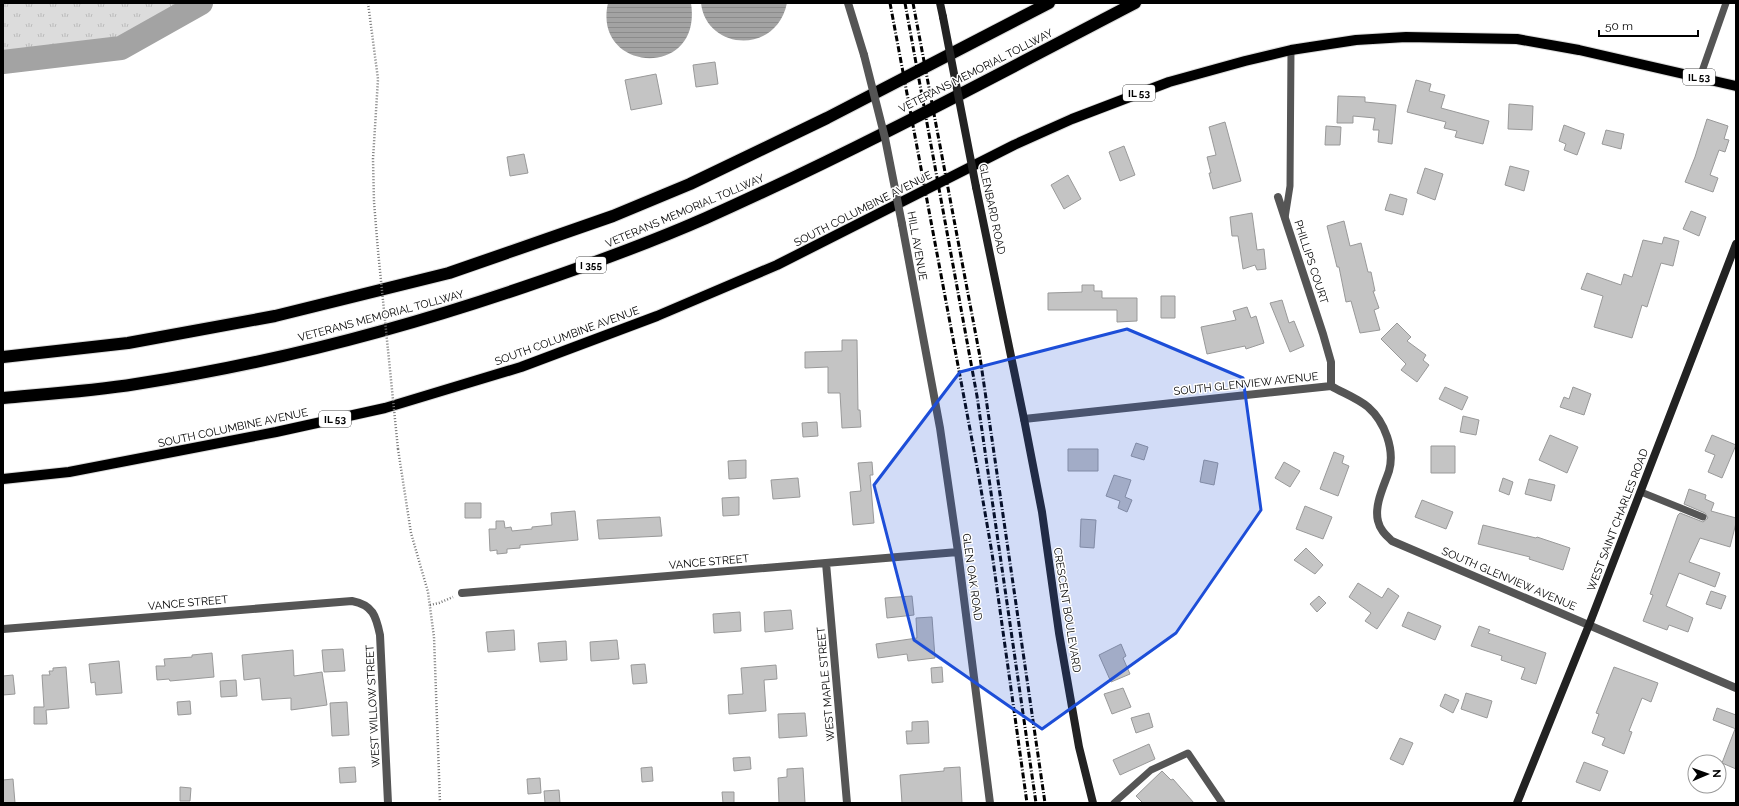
<svg xmlns="http://www.w3.org/2000/svg" width="1739" height="806" viewBox="0 0 1739 806" font-family="Raleway,sans-serif">
  <style>
    .grass { fill: url(#grass-tufts) }
    .water { fill: url(#water-rules) }
    .lines { fill: none; stroke-linecap: round; stroke-linejoin: round }
    .river { stroke: #a3a3a3; stroke-width: 24 }
    .building { fill: #c4c4c4; stroke: #999 }
    .primary-casing { stroke: #dbdbdb; stroke-width: 12 }
    .highway-casing { stroke: #dbdbdb; stroke-width: 14 }
    .path { stroke: #777; stroke-width: 2.5; stroke-dasharray: 1 2; stroke-linecap: butt }
    .lane { stroke: #555; stroke-width: 7 }
    .street { stroke: #555; stroke-width: 8 }
    .secondary { stroke: #222; stroke-width: 8 }
    .primary { stroke: #000; stroke-width: 10 }
    .highway { stroke: #000; stroke-width: 12 }
    .rail { stroke: #000; stroke-width: 3; stroke-dasharray: 6 2 1 2; stroke-linecap: butt }
    .path-bridge { stroke: #777; stroke-width: 2.5; stroke-dasharray: 1 2; stroke-linecap: butt }
    .street-bridge { stroke: #555; stroke-width: 8 }
    .secondary-bridge { stroke: #222; stroke-width: 8 }
    .marked { fill: #1d4ed8; fill-opacity: 0.2; stroke: #1d4ed8; stroke-width: 3; stroke-linejoin: round }
    .labels { text-anchor: middle; dominant-baseline: central; stroke-width: 3; stroke-linejoin: round; paint-order: stroke }
    .shield { fill: #fff; stroke: #4c4c4c; stroke-width: 1 }
    .shield-label { font-size: 10px; font-weight: bold; fill: #000 }
    .street-label { font-size: 11px; fill: #000; stroke: #fff }
  </style>
  <defs>
    <pattern id="grass-tufts" width="24" height="20" patternUnits="userSpaceOnUse"><rect width="24" height="20" fill="#dcdcdc"/><path d="M3 7l-1-3M5 7V3M7 7l1-3M15 17l-1-3M17 17v-4M19 17l1-3" fill="none" stroke="#bbb"/></pattern>
    <pattern id="water-rules" width="6" height="5" patternUnits="userSpaceOnUse"><rect width="6" height="5" fill="#a3a3a3"/><path d="M0 2.5h6" fill="none" stroke="#8b8b8b"/></pattern>
  </defs>
  <rect width="100%" height="100%" fill="#fff"/>
  <path class="grass" d="M3 3H185C162 17 134 34 107 40 73 48 38 49 3 51Z"/>
  <path class="water" d="M608 3H691C703 80 592 73 608 3Z
    M701 3H787C776 56 706 50 701 3Z"/>
  <g class="lines">
    <path class="river" d="M3 62 121 48 201 3"/>
  </g>
  <path class="building" d="M715 62 718 84 696 87 693 65Z
    M656 74 662 104 631 110 625 80Z
    M1416 80 1431 84 1429 91 1445 95 1441 108 1489 121 1483 144 1455 137 1457 131 1444 128 1446 122 1407 112Z
    M1338 96 1365 97V102L1396 105 1392 144 1378 142 1379 130H1373L1375 118 1353 116V123H1337Z
    M1509 104 1533 106 1532 130 1508 129Z
    M1707 119 1728 126 1724 139 1729 140 1725 152 1719 150 1710 175 1718 178 1713 192 1685 182 1695 157Z
    M1225 122 1241 181 1213 189 1209 173H1211L1207 157 1216 155 1209 127Z
    M1564 125 1585 133 1577 155 1564 150 1566 144 1559 141Z
    M1326 126 1341 127 1340 145H1325Z
    M1606 130 1624 134 1621 149 1602 144Z
    M1124 146 1135 175 1120 181 1109 152Z
    M524 154 528 173 510 176 507 157Z
    M1510 166 1529 171 1524 191 1505 185Z
    M1425 168 1443 174 1435 200 1417 193Z
    M1068 175 1081 199 1064 209 1051 185Z
    M1390 194 1407 199 1403 215 1385 210Z
    M1691 211 1706 217 1699 236 1683 229Z
    M1252 213 1257 250 1264 249 1266 269 1257 270 1255 265 1243 269 1238 236H1232L1230 217Z
    M1344 221 1350 246 1361 243 1368 272H1371L1375 291H1373L1379 308 1374 310 1380 330 1360 333 1351 301 1346 302 1339 267H1337L1327 226Z
    M1664 237 1679 241 1673 266 1661 263 1647 307 1642 305 1632 338 1594 327 1603 296 1581 289 1587 273 1621 285 1624 274 1632 277 1643 240 1662 244Z
    M1082 285H1094V291H1102V298H1137V321L1117 322V310H1048V293L1082 292Z
    M1161 296H1175V318H1161Z
    M1282 300 1289 323 1294 321 1304 346 1290 352 1270 303Z
    M1247 307 1251 318 1256 316 1264 343 1246 349 1245 346 1207 354 1201 327 1236 320 1233 311Z
    M1397 323 1411 337 1407 341 1426 355 1423 360 1429 365 1417 382 1401 370 1406 364 1381 339Z
    M842 340H857L858 410H860L861 427 842 428 840 393H828V367L805 368V352L842 351Z
    M1445 387 1468 397 1462 410 1439 399Z
    M1573 387 1591 394 1584 415 1560 407 1564 397 1569 399Z
    M1463 416 1479 420 1476 435 1460 432Z
    M817 422 818 436 803 437 802 423Z
    M1550 435 1578 447 1567 473 1539 460Z
    M1712 435 1736 445 1722 478 1708 472 1715 455 1705 451Z
    M1136 443 1148 447 1144 460 1131 456Z
    M1431 446H1455V473H1431Z
    M1068 449H1098V471H1068Z
    M1334 452 1344 456 1342 463 1349 466 1338 496 1320 489Z
    M746 460V478L729 479 728 461Z
    M1204 460 1218 463 1214 485 1200 482Z
    M872 462 873 475H870L874 523 853 525 850 492 861 491 858 463Z
    M1284 462 1300 471 1290 487 1275 478Z
    M1114 475 1131 480 1125 497 1132 500 1127 512 1118 508 1120 501 1106 496Z
    M798 478 800 497 773 499 771 480Z
    M1503 478 1513 482 1509 495 1499 491Z
    M1529 479 1555 485 1551 501 1525 494Z
    M1689 489 1706 495 1705 499 1714 503 1711 511 1736 518V523L1730 547 1700 538 1689 562 1720 573 1715 587 1679 573 1666 606 1693 618 1688 632 1669 625 1667 630 1643 621 1653 595 1650 594 1678 515 1680 513 1703 522 1708 518 1705 513 1684 504Z
    M739 497V515L723 516 722 498Z
    M1422 500 1453 512 1446 529 1415 517Z
    M465 503H481V518H465Z
    M1305 506 1332 517 1323 539 1296 529Z
    M575 511 578 540 520 545V548L507 549V553L497 554V550L490 551 489 529H496V521H504L505 528 511 527 512 531 532 529V527L552 525 551 513Z
    M660 517 662 536 599 539 597 520Z
    M1081 519 1096 520 1094 548 1080 547Z
    M1483 525 1536 538 1537 537 1570 548 1563 570 1529 559 1530 557 1478 544Z
    M1306 548 1323 565 1315 574 1294 560Z
    M1358 583 1382 598 1388 588 1399 596 1377 629 1365 621 1371 613 1349 597Z
    M1711 591 1726 596 1721 609 1706 604Z
    M912 596 914 615 887 618 885 598Z
    M1319 596 1326 603 1317 612 1310 604Z
    M791 610 793 629 765 632 764 612Z
    M740 612 741 631 714 633 713 614Z
    M1408 612 1441 626 1435 640 1402 626Z
    M932 617 935 658 908 661 907 654 878 658 876 644 917 638 916 618Z
    M1479 626 1490 630 1488 633 1546 653 1536 684 1521 679 1525 668 1501 660 1502 656 1471 646Z
    M514 630 515 650 488 652 486 632Z
    M617 640 619 659 591 661 590 642Z
    M566 641 567 660 540 662 538 643Z
    M1121 644 1126 656 1123 658 1130 674 1111 682 1099 655Z
    M343 649 345 671 324 672 322 650Z
    M293 650 294 676 322 672 327 705 291 710V698L262 700 260 678 244 680 242 655Z
    M212 653 214 677 170 681 169 679 157 680 156 666H165L164 659 192 657V655Z
    M119 661 122 693 96 695 95 682 91 683 89 664Z
    M645 664 647 683 633 684 631 665Z
    M776 665 777 679 764 680 766 711 729 714 728 695 743 694 741 668Z
    M66 667 69 708 46 710 47 724H34V707H44L42 675H50L49 671H53V668Z
    M942 667 943 682 932 683 931 668Z
    M1614 667 1658 683 1651 702 1642 698 1629 731 1632 732 1624 754 1602 745 1605 738 1592 733 1599 714 1596 713Z
    M13 675 15 694 3 695V676Z
    M236 680 237 696 221 697 220 681Z
    M1123 688 1131 707 1112 714 1104 694Z
    M1466 693 1492 701 1487 718 1461 709Z
    M1445 694 1459 700 1453 713 1440 706Z
    M190 701 191 714 178 715 177 702Z
    M347 702 349 735 332 736 330 703Z
    M1717 708 1736 715V729L1713 720Z
    M805 713 807 736 779 738 778 714Z
    M1149 713 1153 727 1136 733 1131 718Z
    M928 721 929 743 907 744 906 731H912V722Z
    M1735 729 1736 730V769L1722 763Z
    M1400 738 1413 743 1403 765 1390 759Z
    M1149 744 1155 759 1120 775 1113 760Z
    M750 757 751 769 734 771 733 758Z
    M1584 762 1608 771 1600 791 1576 782Z
    M355 767 356 782 340 783 339 768Z
    M652 767 653 781 642 782 641 768Z
    M960 767 962 803H902L900 775 944 771V768Z
    M803 768 805 803H779L778 778 787 777V769Z
    M1162 771 1171 780 1173 779 1194 803H1143L1136 796Z
    M540 778 541 793 528 794 527 779Z
    M13 779 15 803H3V780Z
    M180 787 191 788 190 801H180Z
    M559 790 560 803H545L544 791Z
    M722 792H734V803H723Z"/>
  <g class="lines">
    <defs>
      <path id="primary" d="M3 479 69 472 276 432 385 408 521 367 657 316 777 265 1014 145 1072 119 1169 82 1245 61 1291 50 1356 40 1406 37 1517 39 1579 50 1736 86"/>
      <path id="highway" d="M3 357 128 343 275 316 449 273 613 216 690 184 827 118 1049 3
        M3 398C47 394 92 391 136 384 268 364 398 330 524 287 586 266 647 244 706 218 852 153 993 77 1135 3"/>
    </defs>
    <use href="#primary" class="primary-casing"/>
    <use href="#highway" class="highway-casing"/>
    <path class="path" d="M368 3 378 79 373 159 374 202 378 251
      M398 449 411 533 428 592 434 637 440 803
      M430 605 439 603 453 597"/>
    <path class="lane" d="M1700 77 1726 3
      M1285 218 1290 186 1291 50
      M1641 492 1703 517
      M1114 803 1151 770 1188 753 1222 803"/>
    <path class="street" d="M848 3 864 55
      M1278 197 1323 334 1331 362V386
      M902 224 940 428 958 552 990 803
      M1024 419 1331 386C1343 393 1357 398 1368 407 1385 422 1395 450 1389 471 1384 486 1374 505 1378 521 1380 530 1386 535 1392 541L1736 688
      M826 563 847 803
      M462 593 958 552
      M3 629 352 601C373 605 376 616 380 635L388 803"/>
    <path class="secondary" d="M940 3 943 17
      M976 187 1024 419 1042 512 1059 633 1079 747 1093 803
      M1517 803 1589 625 1736 244"/>
    <use href="#primary" class="primary"/>
    <use href="#highway" class="highway"/>
    <path class="rail" d="M890 3 978 472 992 553 1027 803
      M905 3 977 396 1036 803
      M913 3 980 357 1045 803"/>
    <path class="path-bridge" d="M378 251 398 449"/>
    <path class="street-bridge" d="M864 55 885 138 902 224"/>
    <path class="secondary-bridge" d="M943 17 976 187"/>
  </g>
  <path class="marked" d="M1127 329 1243 378 1261 510 1176 633 1042 729 914 640 874 485 960 372Z"/>
  <g class="labels">
    <g class="shield">
      <rect x="1683" y="69" width="32" height="16" rx="3"/>
      <rect x="1123" y="85" width="32" height="16" rx="3"/>
      <rect x="576" y="257" width="30" height="16" rx="3"/>
      <rect x="319" y="411" width="32" height="16" rx="3"/>
    </g>
    <g class="shield-label">
      <text x="1699" y="77">IL 53</text>
      <text x="1139" y="93">IL 53</text>
      <text x="591" y="265">I 355</text>
      <text x="335" y="419">IL 53</text>
    </g>
    <g class="street-label">
      <text transform="translate(976 71) rotate(-27)">VETERANS MEMORIAL TOLLWAY</text>
      <text transform="translate(863 209) rotate(-27)">SOUTH COLUMBINE AVENUE</text>
      <text transform="translate(992 209) rotate(78)">GLENBARD ROAD</text>
      <text transform="translate(685 211) rotate(-23)">VETERANS MEMORIAL TOLLWAY</text>
      <text transform="translate(917 246) rotate(80)">HILL AVENUE</text>
      <text transform="translate(1311 262) rotate(72)">PHILLIPS COURT</text>
      <text transform="translate(381 316) rotate(-15)">VETERANS MEMORIAL TOLLWAY</text>
      <text transform="translate(567 336) rotate(-20)">SOUTH COLUMBINE AVENUE</text>
      <text transform="translate(1246 384) rotate(-6)">SOUTH GLENVIEW AVENUE</text>
      <text transform="translate(233 428) rotate(-12)">SOUTH COLUMBINE AVENUE</text>
      <text transform="translate(1618 520) rotate(-69)">WEST SAINT CHARLES ROAD</text>
      <text transform="translate(709 562) rotate(-5)">VANCE STREET</text>
      <text transform="translate(972 577) rotate(82)">GLEN OAK ROAD</text>
      <text transform="translate(1509 579) rotate(23)">SOUTH GLENVIEW AVENUE</text>
      <text transform="translate(188 603) rotate(-5)">VANCE STREET</text>
      <text transform="translate(1067 610) rotate(81)">CRESCENT BOULEVARD</text>
      <text transform="translate(826 684) rotate(-95)">WEST MAPLE STREET</text>
      <text transform="translate(373 706) rotate(-93)">WEST WILLOW STREET</text>
    </g>
  </g>
  <rect width="1739" height="806" fill="none" stroke="#000000" stroke-width="8"/>
  <g transform="translate(1707 774) rotate(88)"><circle r="19" fill="#ffffff" stroke="#999999"/>
  <path d="M0-3L7 15L0 10L-7 15Z" fill="#000000"/>
  <text y="-6" font-size="11" font-weight="bold" text-anchor="middle" fill="#000000">N</text>
  </g>
  <path d="M1599 30v6h99v-6" fill="none" stroke="#000000" stroke-width="2"/>
  <text x="1605" y="30" font-size="12" fill="#000000" stroke="#ffffff" stroke-width="3" paint-order="stroke">50 m</text>
</svg>
